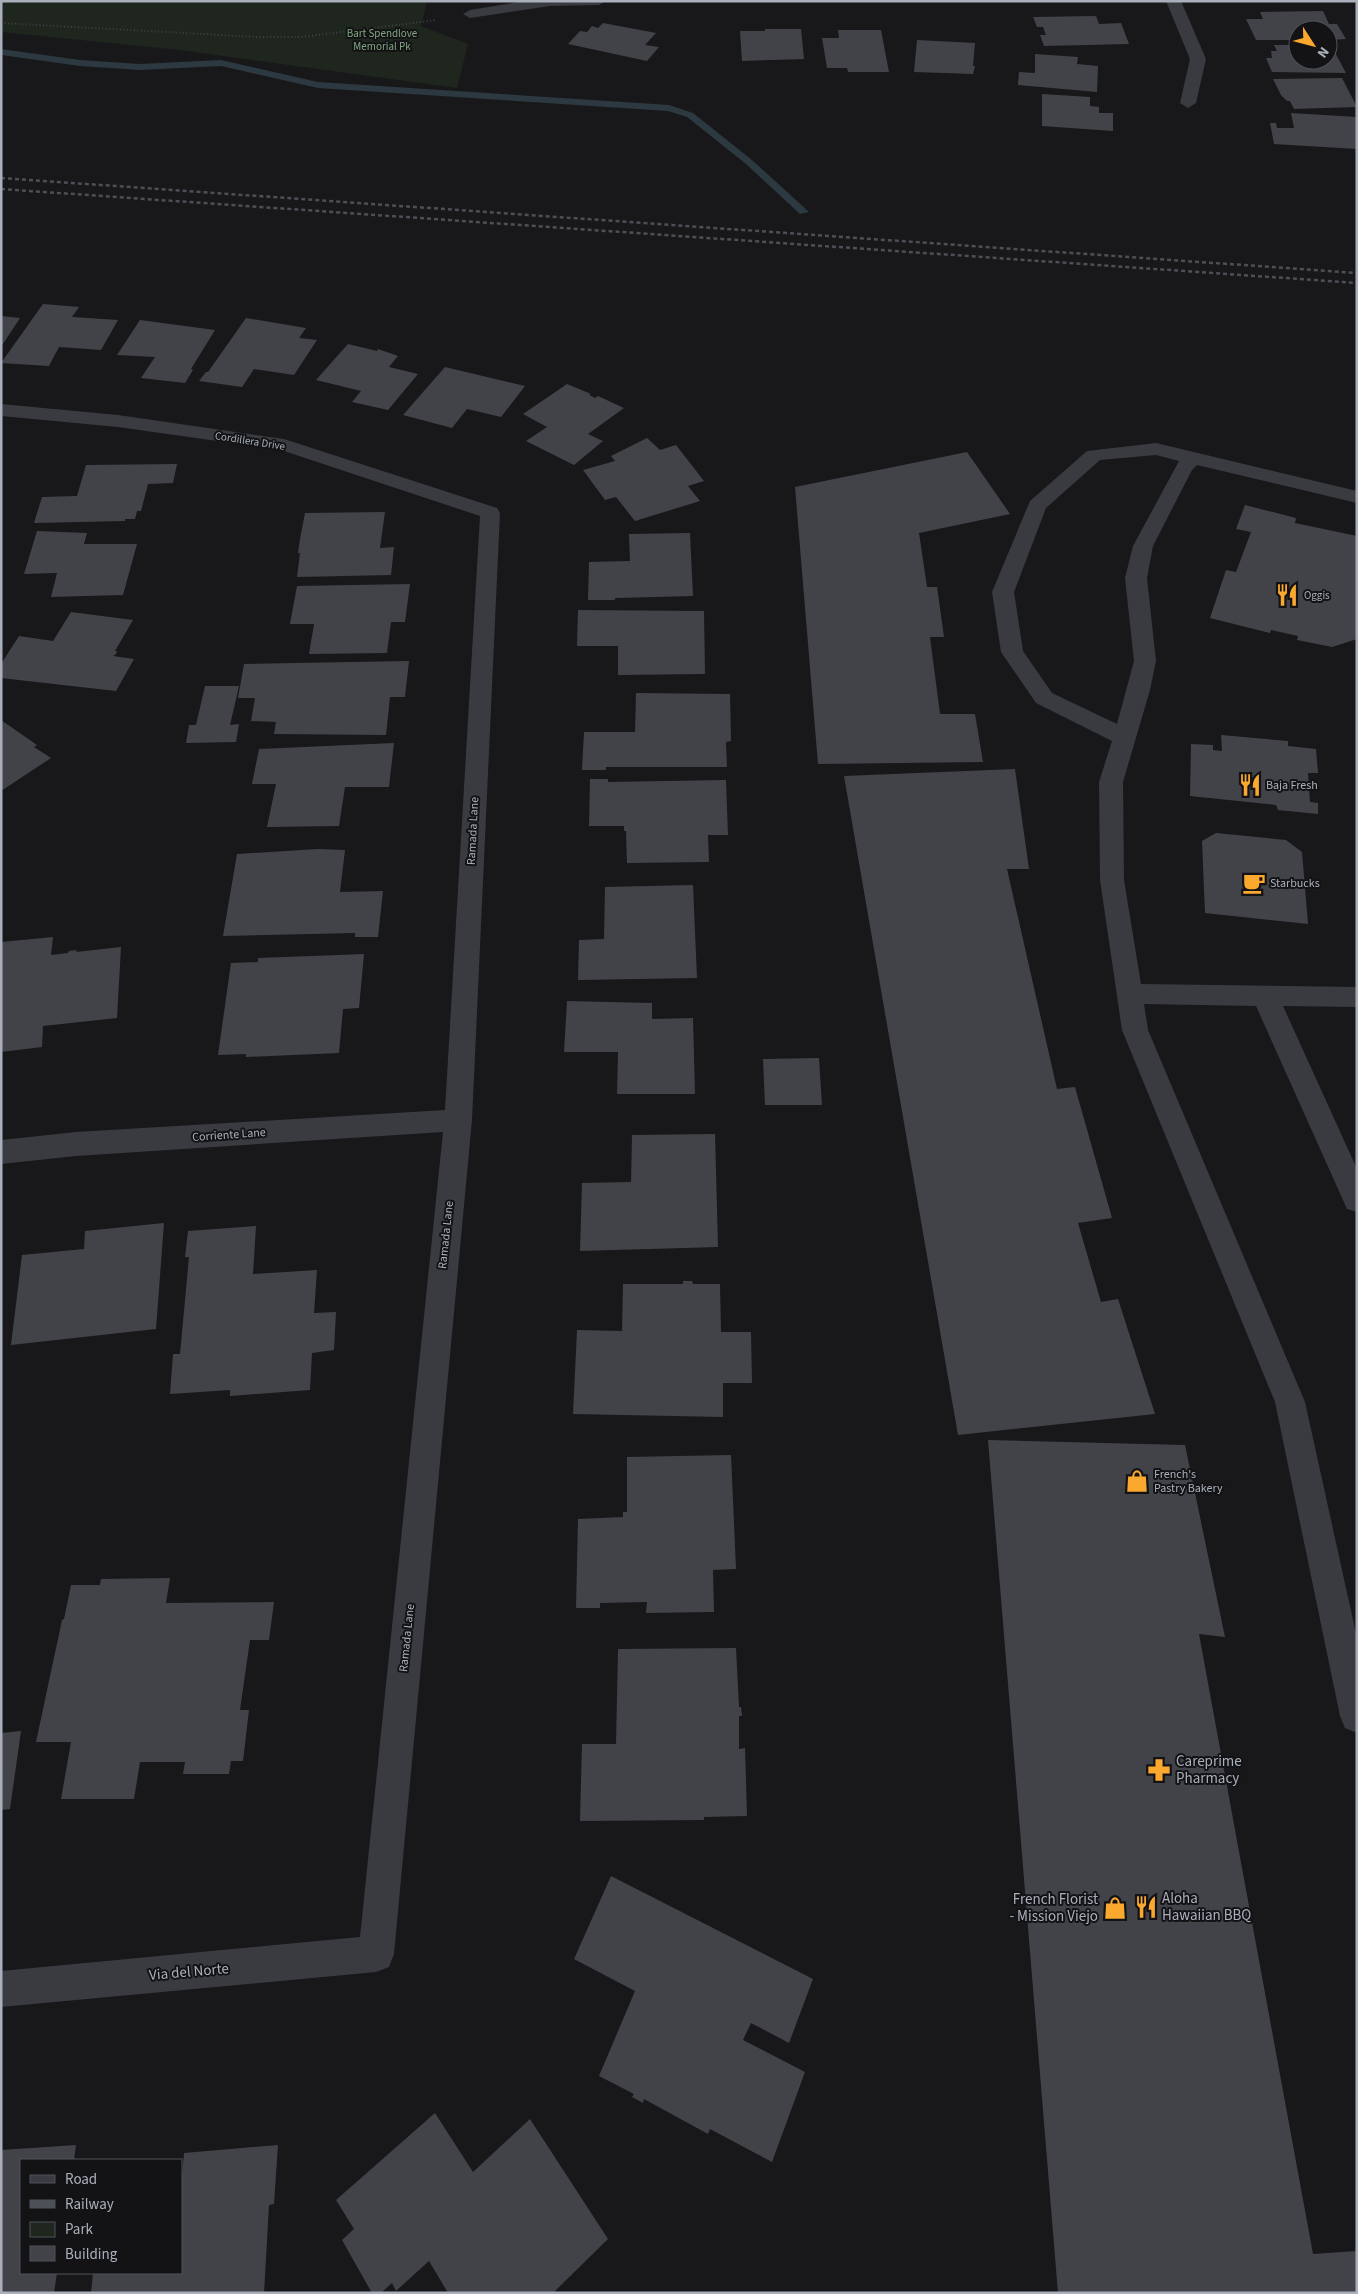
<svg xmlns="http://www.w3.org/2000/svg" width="1358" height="2294" viewBox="0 0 1358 2294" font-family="'Source Sans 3',sans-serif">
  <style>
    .green { fill: #1e261e }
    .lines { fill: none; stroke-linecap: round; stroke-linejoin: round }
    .stream { fill: #2d3940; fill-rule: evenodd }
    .building { fill: #424348 }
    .path { stroke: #3f4247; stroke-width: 2; stroke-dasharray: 1 2.5; stroke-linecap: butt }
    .lane { fill: #393b40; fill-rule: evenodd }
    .street { fill: #393b40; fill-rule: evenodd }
    .rail { stroke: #4c4f55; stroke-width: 2.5; stroke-dasharray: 4 3; stroke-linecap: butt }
    .labels { text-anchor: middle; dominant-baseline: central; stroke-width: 4; stroke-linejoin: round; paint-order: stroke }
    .far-park-label { font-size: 11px; fill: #80a780; stroke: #131316 }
    .far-street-label { font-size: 11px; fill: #aab0bb; stroke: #131316 }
    .far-poi-label { font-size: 11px; fill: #aab0bb; stroke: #131316; text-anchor: start }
    .poi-label { font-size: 12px; fill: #aab0bb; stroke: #131316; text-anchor: start }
    .street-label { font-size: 12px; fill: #aab0bb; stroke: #131316 }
    .near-poi-label { font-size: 15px; fill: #aab0bb; stroke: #131316; text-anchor: start }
    .near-street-label { font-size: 15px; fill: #aab0bb; stroke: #131316 }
  </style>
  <rect width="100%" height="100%" fill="#18181b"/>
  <path class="green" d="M1 1H427L421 26 468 44 457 88 180 50 1 32Z"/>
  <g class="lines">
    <path class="stream" d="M1 49 80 60 140 64 221 60 318 82 669 105 693 113 752 160 809 212 800 214 746 164 687 117 668 111 318 88 221 66 140 70 80 66 1 55Z"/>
  </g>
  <path class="building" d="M1323 11 1329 24H1337L1346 39 1328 40V30H1298V40H1256L1246 19H1263L1260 12Z
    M1096 16 1099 24 1121 23 1129 44 1044 46 1040 35H1046L1043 27H1037L1033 17Z
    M603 23 656 33 645 45 659 47 647 61 568 44 580 31 587 32 592 26 598 28Z
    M765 29H801L804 59 742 61 740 31H765Z
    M838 30H881L889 72H848L847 68H827L822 38H839Z
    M917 40 975 43 973 66H975L973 74 914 72Z
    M1274 45H1298V60H1328V45H1331L1346 73 1272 72 1266 58H1272L1271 51H1277Z
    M1035 54 1078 57 1077 64 1098 66 1097 92 1018 85 1019 72 1035 73Z
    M1342 78 1357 107 1294 109 1290 101H1287L1281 95 1273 79Z
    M1042 94 1090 97V106L1099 107V113H1113V131L1042 126Z
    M1291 113 1357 117V149L1274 144 1270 123H1276L1277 128H1294Z
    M43 304 79 307 72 317 118 320 101 350 59 347 49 366 1 363Z
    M1 316 20 318 1 347Z
    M246 318 306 328 299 338 317 340 294 375 254 369 242 387 199 381 206 372H208Z
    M140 320 215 330 191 369 193 370 185 383 141 378 155 357 117 355Z
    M348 344 377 351 378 349 398 356 389 367 418 374 388 410 352 402 361 391 316 380Z
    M445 367 525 386 501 417 467 409 452 428 403 415Z
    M567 384 591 394 589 395 595 398 598 396 624 408 588 434 603 441 574 465 526 441 547 427 523 414Z
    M647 438 660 450 676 445 704 481 688 486 700 501 635 521 616 497 605 500 583 470 615 461 611 456Z
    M967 452 1010 514 919 533 927 587H937L944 637H930L940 714H975L983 762 818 764 795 487Z
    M177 464 173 483 148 484 141 511H137L135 519H125V521L34 523 42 497 77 496 86 465Z
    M1245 505 1296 518 1295 523 1357 536V639L1332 647 1297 640 1298 636 1271 630 1270 633 1210 618 1226 570 1236 572 1251 532 1236 529Z
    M385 512 380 548 394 547 391 575 297 577 300 553H298L300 539 305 513Z
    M37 531 87 533 84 544H137L123 595 51 597 57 573 24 574Z
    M690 533 693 596 615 598V600H588L589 562 630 561 629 534Z
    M410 584 405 622H391L387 653 309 654 314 624H290L297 586Z
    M578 610 704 611 705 674 618 675V646H577Z
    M71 612 133 620 115 651H117L116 654 113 656 134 659 116 691 1 678V664L19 636 53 641Z
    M409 661 405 697H390L386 735 274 734 276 722 251 721 255 698H238L244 664Z
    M205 686H239L230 725 239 724 236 742 186 743 189 725H196Z
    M636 693 730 694 731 741 726 742 727 767H606V770H582L584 732H635Z
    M1 720 37 745 34 747 51 758 1 791Z
    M1221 735 1288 741V746L1316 749 1318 773H1308L1310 802 1318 803V814L1278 810 1276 805 1190 796 1191 744 1213 745V750L1222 751Z
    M394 743 389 787H345L339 826 267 827 276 784H252L259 749Z
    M1015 769 1029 869H1007L1057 1089 1075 1087 1112 1218 1078 1223 1101 1302 1118 1299 1155 1414 958 1435 844 776Z
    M590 779H608V782L726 780 728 835H708L709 862 627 863 626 831H624V826H589Z
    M1216 833 1286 840 1302 852 1308 924 1205 913 1202 841Z
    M318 849 345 850 340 892 383 891 378 937H355V933L223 936 237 854Z
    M693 885 697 978 578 980 579 940 604 939 605 887Z
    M53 937 51 955 68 953 69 951 77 950 76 952 121 947 117 1018 43 1026 42 1047 1 1052V942Z
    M364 954 359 1008 343 1009 339 1053 246 1057V1054L218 1055 231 963 258 962V958Z
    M567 1001 652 1003V1019L693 1018 695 1094H617L618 1052H564Z
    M819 1058 822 1105H765L763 1059Z
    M715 1134 718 1247 580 1251 582 1183 631 1182 632 1135Z
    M164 1223 156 1329 11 1345 22 1255 84 1249 85 1231Z
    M256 1226 253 1274 317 1270 314 1313 336 1312 334 1350 312 1353 310 1390 230 1396V1390L170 1394 173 1354H180L189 1257H185L188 1231Z
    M683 1281H692L693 1284H720L721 1332H751L752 1383H723V1417L573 1414 577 1330 622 1331 623 1284H683Z
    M988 1440 1185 1445 1225 1637 1199 1634 1313 2254 1357 2251V2293H1058Z
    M731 1455 736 1569 713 1570 714 1612 646 1613 647 1602 600 1603V1608H576L578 1519 623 1517V1512H627V1457Z
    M170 1578 166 1603 274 1602 269 1640H250L240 1710H249L243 1761H231L229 1774H183L185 1762H140L134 1799H61L71 1742H36L62 1620 64 1619 71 1585H100L101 1579Z
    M736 1648 739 1707H741L742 1716H739V1749L745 1748 747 1816 704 1817V1820L580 1821 582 1744H616L618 1649Z
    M21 1731 10 1809 1 1810V1733Z
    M611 1876 813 1979 789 2043 751 2023 743 2040 805 2072 772 2162 710 2129 708 2134 644 2099 643 2103 632 2097 634 2094 599 2076 635 1991 574 1959Z
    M435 2113 473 2172 530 2119 608 2239 553 2293H448L429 2261 396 2291 392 2283 381 2293H372L342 2240 354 2229 336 2200Z
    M76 2145 74 2160H21V2273H57L54 2293H1V2150Z
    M278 2145 274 2204 269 2205 264 2293H91L93 2273H181V2188L184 2153Z"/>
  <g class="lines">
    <path class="path" d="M1 23 257 37H302L437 20"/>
    <path class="lane" d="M1156 443 1357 491V503L1197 465 1192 470 1153 546 1147 578 1156 661 1150 690 1123 782 1124 880 1141 984 1357 987V1007L1283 1006 1357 1169V1212L1347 1209 1256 1006 1144 1004 1148 1030 1305 1402 1357 1638V1733L1345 1728 1340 1716 1275 1402 1122 1030 1100 880 1099 782 1112 741 1036 703 1001 652 992 592 1030 501 1087 451ZM1156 455 1179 461 1133 546 1125 578 1134 661 1117 724 1052 693 1023 651 1014 592 1046 508 1100 460Z"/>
    <path class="street" d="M525 1H606L599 5 550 6 470 18 463 14 470 10Z
      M1166 1H1181L1206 59 1196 103 1188 108 1180 103 1190 59Z
      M1 404 118 415 284 439 497 508 500 513 472 1120 394 1954 389 1967 376 1972 1 2007V1971L360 1937 443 1132 76 1156 1 1164V1140L76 1132 445 1110 480 516 281 450 118 427 1 416Z"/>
    <path class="rail" d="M1 178 1357 273
      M1 189 1357 283"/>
  </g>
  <defs>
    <symbol id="restaurant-bare" viewBox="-9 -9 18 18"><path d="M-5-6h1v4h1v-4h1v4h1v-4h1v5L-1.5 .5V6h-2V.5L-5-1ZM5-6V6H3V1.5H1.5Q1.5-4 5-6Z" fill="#fba82f" stroke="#131316" stroke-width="2.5" paint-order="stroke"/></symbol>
    <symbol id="cafe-bare" viewBox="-9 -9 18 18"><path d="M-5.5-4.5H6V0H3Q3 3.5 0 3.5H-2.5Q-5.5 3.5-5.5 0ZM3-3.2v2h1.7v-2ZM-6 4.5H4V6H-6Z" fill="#fba82f" stroke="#131316" stroke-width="2.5" paint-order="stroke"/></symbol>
    <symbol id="shop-bare" viewBox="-9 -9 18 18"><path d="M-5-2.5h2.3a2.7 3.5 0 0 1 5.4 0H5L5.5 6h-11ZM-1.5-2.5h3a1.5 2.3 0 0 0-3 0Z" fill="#fba82f" stroke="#131316" stroke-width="2.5" paint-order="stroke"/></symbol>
    <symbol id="pharmacy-bare" viewBox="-9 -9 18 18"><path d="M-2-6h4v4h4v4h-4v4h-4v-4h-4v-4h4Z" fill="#fba82f" stroke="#131316" stroke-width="2.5" paint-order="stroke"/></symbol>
  </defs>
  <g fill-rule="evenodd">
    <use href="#restaurant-bare" x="1271" y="579" width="32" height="32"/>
    <use href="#restaurant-bare" x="1234" y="769" width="32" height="32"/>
    <use href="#cafe-bare" x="1238" y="867" width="32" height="32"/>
    <use href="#shop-bare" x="1121" y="1465" width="32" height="32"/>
    <use href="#pharmacy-bare" x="1143" y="1754" width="32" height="32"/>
    <use href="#restaurant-bare" x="1130" y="1891" width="32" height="32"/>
    <use href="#shop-bare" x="1099" y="1892" width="32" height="32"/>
  </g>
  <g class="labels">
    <g class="far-park-label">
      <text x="382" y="33">Bart Spendlove<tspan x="382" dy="13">Memorial Pk</tspan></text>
    </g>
    <g class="far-street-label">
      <text transform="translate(250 441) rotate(9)">Cordillera Drive</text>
    </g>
    <g class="far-poi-label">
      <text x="1304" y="595">Oggis</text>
    </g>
    <g class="poi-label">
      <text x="1266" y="785">Baja Fresh</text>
      <text x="1270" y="883">Starbucks</text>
      <text x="1154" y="1474">French's<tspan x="1154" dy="14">Pastry Bakery</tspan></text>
    </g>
    <g class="street-label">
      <text transform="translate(473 831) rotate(-87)">Ramada Lane</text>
      <text transform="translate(229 1135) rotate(-4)">Corriente Lane</text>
      <text transform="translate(446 1235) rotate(-84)">Ramada Lane</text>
      <text transform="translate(407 1638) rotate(-84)">Ramada Lane</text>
    </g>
    <g class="near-poi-label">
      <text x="1176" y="1761">Careprime<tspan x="1176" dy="17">Pharmacy</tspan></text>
      <text x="1162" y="1898">Aloha<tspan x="1162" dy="17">Hawaiian BBQ</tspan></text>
      <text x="1098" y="1899" text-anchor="end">French Florist<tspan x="1098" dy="17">- Mission Viejo</tspan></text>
    </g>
    <g class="near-street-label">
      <text transform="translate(189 1972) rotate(-5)">Via del Norte</text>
    </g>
  </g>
  <rect width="1358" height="2294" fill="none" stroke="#aab0bb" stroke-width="5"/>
  <rect x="20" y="2159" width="162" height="115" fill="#131316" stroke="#4f5258"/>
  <rect x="30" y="2175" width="25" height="8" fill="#393b40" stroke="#4f5258"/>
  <text x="65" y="2184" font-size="15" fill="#aab0bb">Road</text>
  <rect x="30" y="2200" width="25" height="8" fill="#4c4f55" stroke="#4f5258"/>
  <text x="65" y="2209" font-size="15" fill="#aab0bb">Railway</text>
  <rect x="30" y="2222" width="25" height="15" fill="#1e261e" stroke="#4f5258"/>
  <text x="65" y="2234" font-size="15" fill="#aab0bb">Park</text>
  <rect x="30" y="2246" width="25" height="15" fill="#424348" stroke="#4f5258"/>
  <text x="65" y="2259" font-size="15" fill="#aab0bb">Building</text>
  <g transform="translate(1313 45) rotate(126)"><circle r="24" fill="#131316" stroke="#4f5258"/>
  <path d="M0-4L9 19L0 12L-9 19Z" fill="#fba82f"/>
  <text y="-8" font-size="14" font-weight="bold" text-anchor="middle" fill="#aab0bb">N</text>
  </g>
</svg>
